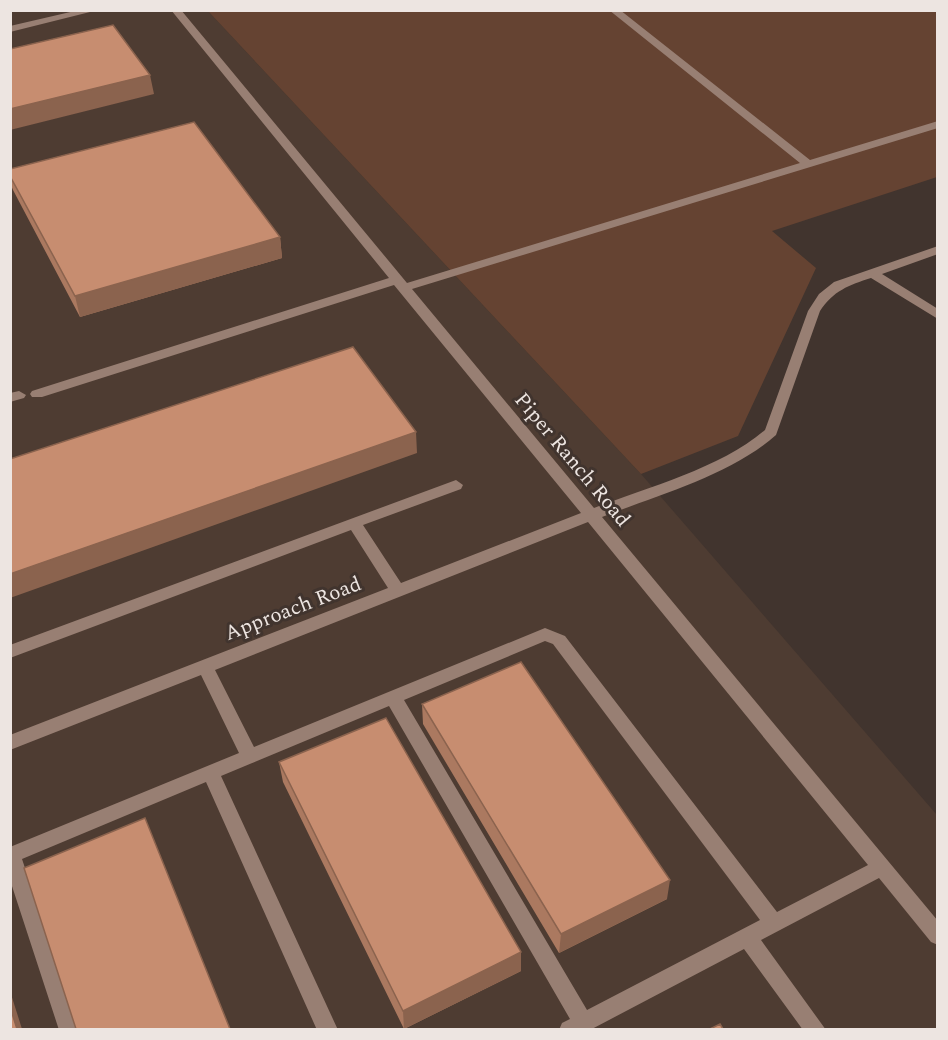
<svg xmlns="http://www.w3.org/2000/svg" width="948" height="1040" viewBox="0 0 948 1040" font-family="Spectral,serif">
  <style>
    .built { fill: #4e3c32 }
    .green { fill: #654332 }
    .lines { fill: none; stroke-linecap: round; stroke-linejoin: round }
    .minor { fill: #987f73; fill-rule: evenodd }
    .wall { fill: #ab7960 }
    .shaded-wall { fill: #8b634e }
    .building { fill: #c78d70; stroke: #8b634e; stroke-width: 1.5 }
    .labels { text-anchor: middle; dominant-baseline: central; stroke-width: 6; stroke-linejoin: round; paint-order: stroke }
    .street-label { font-size: 21px; fill: #ede5e1; stroke: #41342e }
  </style>
  <rect width="100%" height="100%" fill="#41342e"/>
  <path class="built" d="M10 11H208L641 474 937 815V1029H11Z"/>
  <path class="green" d="M208 11H937V177L772 231 816 268 738 436 641 474Z"/>
  <g class="lines">
    <path class="minor" d="M79 10H98L10 32V26Z
      M171 10H181L407 283 800 163 609 10H620L810 160 938 121V128L412 289 594 508C649 487 721 468 765 430L808 311 819 294 834 282 938 246V254L882 274 938 309V319L871 278C849 285 833 291 820 311L776 435C731 475 658 495 602 517L938 921V945L931 942 879 878 761 940 826 1030H803L744 949 590 1030H559L562 1023 570 1019 389 706 221 776 338 1030H317L206 782 22 859 79 1030H59L10 880V847L239 753 201 675 10 750V735L388 588 351 530 10 658V645L456 480 463 485 461 489 363 525 401 583 581 513 394 285 42 397H32L30 394 32 391 389 278ZM588 522 868 865 777 912 565 636 545 628 254 747 215 670ZM545 641 553 644 760 920 587 1010 404 700Z
      M19 391 26 395 24 398 10 402V393Z"/>
  </g>
  <path class="wall" d="M10 169 280 237 282 258 80 317 13 190 10 183Z
    M422 704 667 899 559 953 423 724Z
    M279 762 521 952V971L404 1029 283 782Z"/>
  <path class="shaded-wall" d="M150 75 154 94 10 130V109Z
    M280 237 282 258 80 317 75 296Z
    M416 432 417 453 10 598V574Z
    M670 880 667 899 559 953 561 934Z
    M521 952V971L404 1029 403 1011Z
    M10 991 22 1029H17L10 1007Z"/>
  <path class="building" d="M113 25 150 75 10 109V49Z
    M194 122 280 237 75 296 10 176V169Z
    M353 347 416 432 10 574V459Z
    M521 662 670 880 561 934 422 704Z
    M386 718 521 952 403 1011 279 762Z
    M145 818 230 1029H76L24 868Z
    M10 1007 17 1029H10Z
    M720 1024 723 1029H710Z"/>
  <g class="labels">
    <g class="street-label">
      <text transform="translate(572 460) rotate(50)">Piper Ranch Road</text>
      <text transform="translate(293 609) rotate(-21)">Approach Road</text>
    </g>
  </g>
  <rect width="948" height="1040" fill="none" stroke="#ede5e1" stroke-width="24"/>
</svg>
